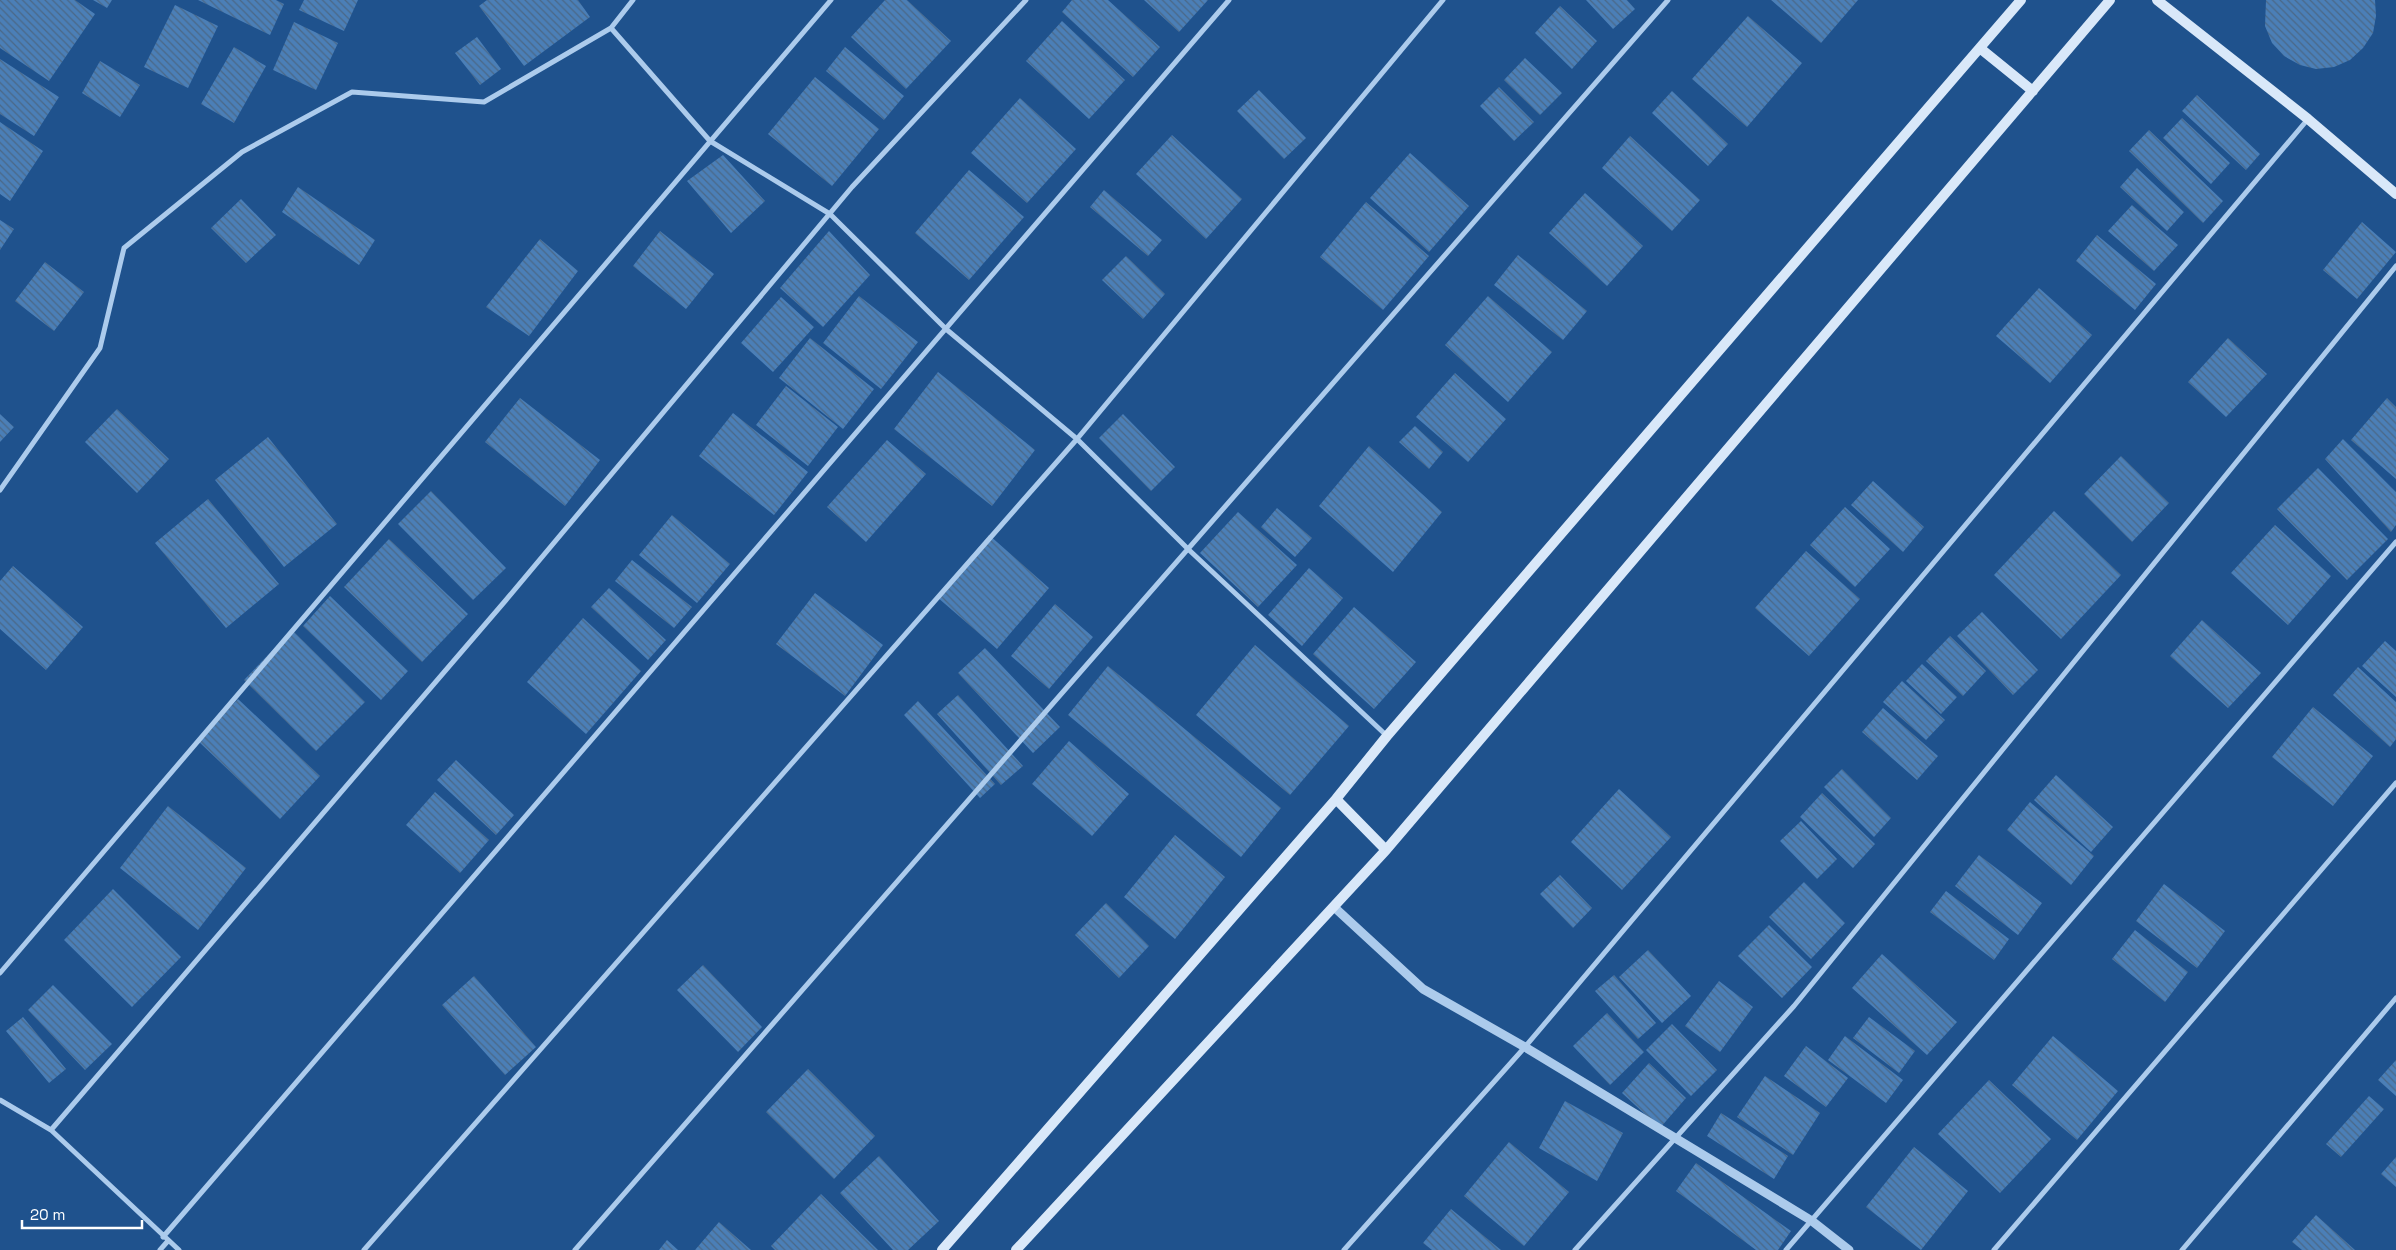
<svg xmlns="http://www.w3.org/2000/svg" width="2396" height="1250" viewBox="0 0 2396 1250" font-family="'Space Grotesk',sans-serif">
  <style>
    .building { fill: url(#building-back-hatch) }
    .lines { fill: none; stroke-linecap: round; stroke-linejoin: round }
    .minor { stroke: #accbec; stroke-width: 5 }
    .tertiary { stroke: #accbec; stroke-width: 9 }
    .secondary { stroke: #d9e8f9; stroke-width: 10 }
  </style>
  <defs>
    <pattern id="building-back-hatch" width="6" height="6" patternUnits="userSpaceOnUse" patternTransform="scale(1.25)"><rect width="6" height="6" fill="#4b7fb7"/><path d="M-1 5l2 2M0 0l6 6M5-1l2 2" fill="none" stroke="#4b6887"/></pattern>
  </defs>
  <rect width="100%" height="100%" fill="#1f528d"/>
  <path class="building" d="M0 0H75L95 14 49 81 0 48Z
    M93 0H112L107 8Z
    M198 0H276L284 4 270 35Z
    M304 0H358L344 31 299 10Z
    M487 0H578L590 17 524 66 479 6Z
    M885 0H907L951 41 906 89 851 37Z
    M1072 0H1108L1160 47 1133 77 1062 12Z
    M1144 0H1208L1179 32Z
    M1586 0H1627L1635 9 1613 29Z
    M1771 0H1858L1821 43Z
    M2266 0H2375L2376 16 2373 33 2363 48 2350 60 2334 67 2316 69 2300 65 2284 56 2272 43 2265 26Z
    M175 5 218 26 188 88 144 67Z
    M1560 6 1597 41 1572 69 1535 33Z
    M1748 16 1802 63 1747 127 1692 79Z
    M1062 21 1125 80 1089 119 1026 61Z
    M294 22 338 43 316 90 273 70Z
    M477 37 501 69 480 85 455 53Z
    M234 47 266 66 234 123 201 104Z
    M845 47 904 96 884 120 826 71Z
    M1525 58 1562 93 1540 115 1504 80Z
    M0 59 59 97 34 136 0 114Z
    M100 61 140 85 120 117 82 93Z
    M815 77 879 129 832 186 768 134Z
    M1499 87 1534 122 1514 141 1480 106Z
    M1259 90 1306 138 1284 159 1237 111Z
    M1672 91 1728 144 1708 166 1652 113Z
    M2197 95 2260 154 2246 170 2182 111Z
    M1020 98 1076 149 1027 203 971 153Z
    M2182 118 2230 163 2211 184 2163 138Z
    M0 122 43 151 10 201 0 194Z
    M2149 130 2223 201 2203 223 2129 151Z
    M1172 135 1242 199 1206 239 1136 174Z
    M1630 136 1700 200 1672 231 1602 168Z
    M1410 153 1469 206 1429 252 1370 198Z
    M723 155 765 201 731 233 687 181Z
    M2137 168 2184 212 2167 231 2120 187Z
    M969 170 1024 217 969 280 915 233Z
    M298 187 375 240 359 265 282 212Z
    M1104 190 1162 240 1148 256 1090 207Z
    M1585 193 1643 246 1607 286 1549 233Z
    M241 199 276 235 246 263 211 228Z
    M1366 202 1429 256 1383 310 1320 257Z
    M2132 205 2178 245 2154 271 2108 231Z
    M0 220 14 229 0 250Z
    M2362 222 2396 252 2357 299 2323 270Z
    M660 231 714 274 686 309 633 266Z
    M829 231 870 275 823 327 780 288Z
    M2097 235 2156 284 2135 310 2076 261Z
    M540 239 578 271 529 336 486 307Z
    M1518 255 1587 311 1563 340 1494 285Z
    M1126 256 1165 294 1143 319 1102 280Z
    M45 262 84 292 54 331 15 301Z
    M2039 288 2092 335 2050 383 1996 336Z
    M859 296 918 342 881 389 823 343Z
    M1488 296 1552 352 1508 402 1445 345Z
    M781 297 814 327 773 372 741 343Z
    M810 338 874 389 843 429 779 378Z
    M2228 338 2267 374 2226 417 2188 382Z
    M938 372 1035 450 992 506 894 429Z
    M1455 373 1506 419 1468 462 1416 417Z
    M786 386 838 427 808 466 756 425Z
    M520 398 600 460 565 506 485 442Z
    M2387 398 2396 407V479L2351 440Z
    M117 409 169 459 137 493 85 442Z
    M733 413 808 472 774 515 699 456Z
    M0 414 14 427 0 442Z
    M1123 414 1175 467 1151 491 1099 438Z
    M1415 426 1443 452 1429 469 1399 442Z
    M268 437 337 524 284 567 215 480Z
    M2343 439 2396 492V525L2391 532 2325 459Z
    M887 440 926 474 866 542 827 507Z
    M1369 446 1442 512 1393 572 1319 506Z
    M2121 456 2169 503 2132 542 2084 494Z
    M2318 468 2388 539 2347 580 2277 509Z
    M1873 481 1924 527 1903 552 1851 505Z
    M431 491 506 568 473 600 398 524Z
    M208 499 279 584 226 628 155 543Z
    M1845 507 1890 549 1855 587 1810 545Z
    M1277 508 1312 538 1295 557 1261 527Z
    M2054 511 2121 575 2061 639 1994 575Z
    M1238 512 1297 565 1258 607 1200 553Z
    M672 515 730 564 697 603 639 555Z
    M2275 525 2331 576 2288 625 2231 573Z
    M989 535 1049 588 997 649 937 597Z
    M389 539 468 614 422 662 344 587Z
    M1806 551 1860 599 1809 656 1755 608Z
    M632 560 692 607 674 628 615 581Z
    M13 566 83 627 46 670 0 629V581Z
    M1309 568 1343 598 1302 646 1268 615Z
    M609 588 666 640 648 660 591 607Z
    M815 593 883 645 845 696 776 644Z
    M330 596 408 671 381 700 303 626Z
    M1055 604 1093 637 1049 689 1011 656Z
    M1354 607 1416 662 1374 709 1313 654Z
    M1982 612 2038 670 2013 695 1957 636Z
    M583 618 641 671 586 734 527 682Z
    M2202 620 2261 673 2228 708 2170 656Z
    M292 630 365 702 316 751 244 680Z
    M1950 636 1986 671 1963 696 1926 661Z
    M2385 641 2396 651V697L2362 666Z
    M1255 645 1349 726 1290 795 1196 715Z
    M985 648 1060 727 1033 753 958 673Z
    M1922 664 1957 697 1941 714 1906 681Z
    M1108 666 1281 808 1241 857 1068 715Z
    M2358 667 2396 702V739L2390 747 2333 695Z
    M1902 681 1945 720 1926 740 1883 702Z
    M958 695 1023 766 1001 785 937 714Z
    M238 699 320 776 280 819 198 741Z
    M918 701 995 784 980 798 904 715Z
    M2313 707 2373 756 2333 806 2272 757Z
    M1883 708 1938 756 1917 780 1862 732Z
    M1069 741 1129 794 1092 836 1032 784Z
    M456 760 514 815 496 835 437 780Z
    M1842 769 1891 818 1874 837 1824 787Z
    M2056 775 2113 827 2091 852 2034 800Z
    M1619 789 1671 837 1622 890 1571 842Z
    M435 792 489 840 460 873 406 825Z
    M1822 793 1875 844 1853 868 1800 817Z
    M2030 802 2094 856 2071 885 2007 830Z
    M168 806 246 868 198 930 120 868Z
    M1801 821 1837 859 1817 879 1780 841Z
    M1175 835 1225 877 1175 939 1124 897Z
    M1979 855 2042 903 2018 935 1955 886Z
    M1560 875 1592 908 1573 928 1540 894Z
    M1804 882 1845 923 1811 959 1769 917Z
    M2164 884 2225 931 2197 968 2136 921Z
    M113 889 181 957 132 1007 64 940Z
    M1946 891 2009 939 1994 960 1930 912Z
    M1106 903 1149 946 1119 978 1075 935Z
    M1769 925 1812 967 1782 998 1738 956Z
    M2135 930 2188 972 2165 1002 2112 959Z
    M1648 950 1691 996 1662 1023 1619 977Z
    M1882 954 1957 1022 1927 1055 1852 988Z
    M703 965 762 1027 738 1052 677 990Z
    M1614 975 1656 1023 1638 1039 1595 991Z
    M474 976 536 1047 505 1075 442 1005Z
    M1719 981 1753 1007 1720 1052 1685 1026Z
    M53 985 112 1044 85 1070 28 1010Z
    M1607 1013 1644 1052 1610 1085 1573 1046Z
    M23 1017 66 1069 49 1083 6 1031Z
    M1869 1017 1915 1051 1899 1073 1853 1038Z
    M1672 1024 1717 1070 1691 1096 1646 1050Z
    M1845 1036 1903 1080 1886 1103 1828 1060Z
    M2053 1036 2118 1091 2077 1140 2012 1085Z
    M1806 1046 1848 1078 1826 1107 1784 1076Z
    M2396 1060V1096L2378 1080Z
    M1649 1063 1686 1098 1660 1128 1622 1093Z
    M808 1069 875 1136 834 1179 766 1112Z
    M1765 1076 1820 1113 1793 1155 1737 1117Z
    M1989 1080 2051 1139 2000 1193 1938 1134Z
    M2369 1096 2384 1109 2341 1157 2326 1144Z
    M1565 1101 1623 1133 1597 1181 1539 1148Z
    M1721 1113 1788 1156 1774 1179 1707 1136Z
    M1509 1142 1569 1192 1524 1246 1464 1196Z
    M1914 1147 1968 1191 1921 1250 1866 1207Z
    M879 1156 939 1221 908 1250H893L840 1193Z
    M2396 1157V1187L2381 1174Z
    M1696 1163 1791 1231 1778 1250H1756L1676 1191Z
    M821 1194 878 1250H775L771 1246Z
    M1451 1209 1501 1250H1432L1423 1243Z
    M2316 1215 2355 1250H2302L2292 1242Z
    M719 1222 751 1250H695Z
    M667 1240 678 1250H659Z"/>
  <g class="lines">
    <path class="minor" d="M611 28 710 141 830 214 946 329 1077 439 1188 549 1387 736
      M0 490 100 348 124 248 242 152 352 92 484 102 611 28 633 0
      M0 973 831 0
      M0 1100 51 1130 179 1250
      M51 1130 506 600 852 187 1026 0
      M163 1237 1229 0
      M160 1250 167 1242
      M364 1250 1077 439 1443 0
      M575 1250 1668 0
      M1344 1250 1525 1047 2308 119
      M1575 1250 1794 1006 2396 266
      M1786 1250 2396 542
      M1994 1250 2396 783
      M2182 1250 2396 998"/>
    <path class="tertiary" d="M1334 907 1423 989 1525 1047 1812 1221 1849 1250"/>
    <path class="secondary" d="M2157 0 2308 119 2396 194
      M1981 49 2033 91
      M1336 799 1386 850
      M942 1250 1336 799 1387 736 2021 0
      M1016 1250 1386 850 2110 0"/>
  </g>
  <path d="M22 1220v8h120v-8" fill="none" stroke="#ffffff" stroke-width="2.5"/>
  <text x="30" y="1220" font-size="15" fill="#ffffff" stroke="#1f528d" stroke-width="4" paint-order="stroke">20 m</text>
</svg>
